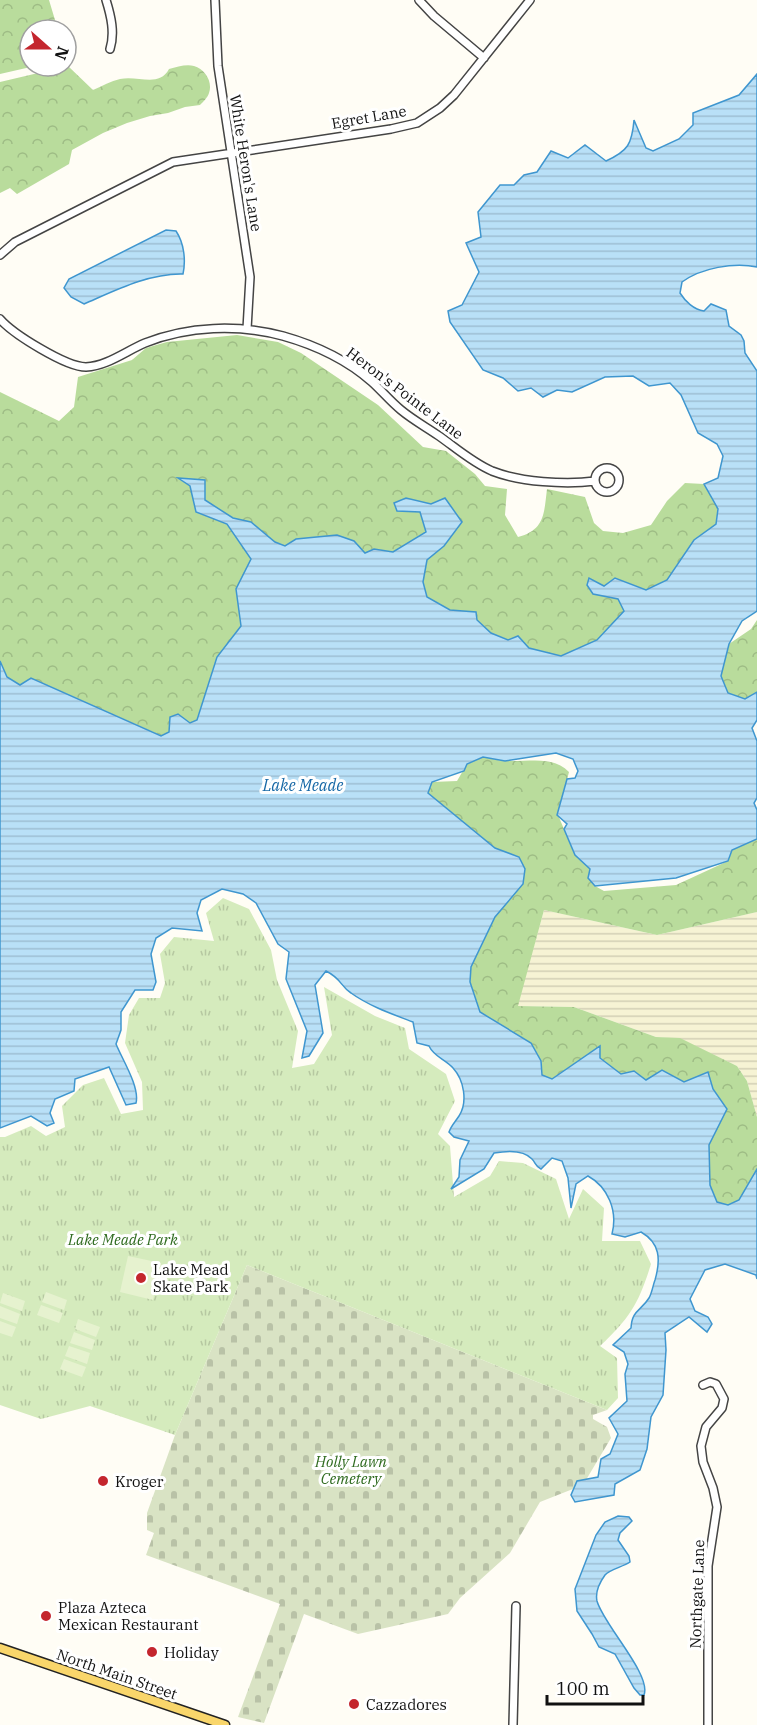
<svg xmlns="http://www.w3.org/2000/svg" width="757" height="1725" viewBox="0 0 757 1725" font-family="'IBM Plex Serif',serif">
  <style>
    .farmland { fill: url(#farmland-rules) }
    .forest { fill: url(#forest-crowns) }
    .cemetery { fill: url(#cemetery-stones) }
    .park { fill: url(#park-tufts) }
    .pitch { fill: #e6f2cf }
    .water { fill: url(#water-rules); stroke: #3f96cf; stroke-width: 1.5 }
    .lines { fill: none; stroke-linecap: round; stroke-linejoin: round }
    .minor-casing { stroke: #444; stroke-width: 10 }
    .major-casing { stroke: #222; stroke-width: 11 }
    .minor { stroke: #fff; stroke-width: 7 }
    .major { stroke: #f9d66b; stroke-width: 8 }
    .poi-dot { fill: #c4262e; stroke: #fff; stroke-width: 2 }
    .labels { text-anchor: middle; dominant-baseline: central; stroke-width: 6; stroke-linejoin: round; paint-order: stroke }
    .street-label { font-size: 15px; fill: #111; stroke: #fff }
    .park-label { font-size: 15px; font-style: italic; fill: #2f6b1f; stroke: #fff }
    .poi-label { font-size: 15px; fill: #111; stroke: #fff; text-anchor: start }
    .water-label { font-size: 16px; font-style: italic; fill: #1768a6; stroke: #fff }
  </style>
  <defs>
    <pattern id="farmland-rules" width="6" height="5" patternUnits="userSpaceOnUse" patternTransform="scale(1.5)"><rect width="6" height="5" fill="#f6f3d4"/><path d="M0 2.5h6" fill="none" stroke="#d2cfb5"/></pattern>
    <pattern id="forest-crowns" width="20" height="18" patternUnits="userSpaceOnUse" patternTransform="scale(1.5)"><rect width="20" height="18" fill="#b9dc9c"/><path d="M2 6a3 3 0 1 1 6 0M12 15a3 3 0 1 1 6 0" fill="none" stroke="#9ebc85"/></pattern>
    <pattern id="cemetery-stones" width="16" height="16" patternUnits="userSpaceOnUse" patternTransform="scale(1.5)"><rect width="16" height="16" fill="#d9e3c4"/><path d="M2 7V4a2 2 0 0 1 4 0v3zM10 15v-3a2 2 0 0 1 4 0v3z" fill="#b9c2a7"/></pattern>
    <pattern id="park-tufts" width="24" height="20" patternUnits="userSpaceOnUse" patternTransform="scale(1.5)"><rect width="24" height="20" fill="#d5ebbd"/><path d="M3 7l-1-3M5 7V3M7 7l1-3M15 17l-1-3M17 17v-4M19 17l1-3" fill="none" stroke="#b6c8a1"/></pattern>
    <pattern id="water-rules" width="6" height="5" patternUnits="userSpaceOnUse" patternTransform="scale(1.5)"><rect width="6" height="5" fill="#b9e0f7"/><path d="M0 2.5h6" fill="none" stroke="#9ebfd3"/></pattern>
  </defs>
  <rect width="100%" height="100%" fill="#fffdf5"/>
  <path class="farmland" d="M544 910 657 935 757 912V1117L747 1081 737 1066 680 1039 656 1037 574 1007 517 1006Z"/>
  <path class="forest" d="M0 0H49L58 30H30V66H35L0 74Z
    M68 66 93 90C102 86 111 81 120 79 138 75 159 88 169 69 177 67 186 64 194 66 205 69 213 82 209 93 208 97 203 102 200 105L185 107 168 113 150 116 127 123 103 133 72 150 69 164 17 194 10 188 0 193V82Z
    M237 335 278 342 301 353 378 405 423 447 446 451 475 474 485 486 507 489 505 515 518 537C545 530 544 513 547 489L585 497 594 523 603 531 623 533 651 525 667 501 685 483 704 484 718 509 716 524 694 540 667 581 646 590 615 578 593 594 618 599 624 611 597 640 561 656 529 648 518 636 509 640 491 633 477 620 476 612 450 610 427 597 423 582 427 560 444 546 431 504 406 498 394 503 397 511 420 512 426 532 393 552 375 549 365 553 354 541 285 546 275 542 251 522 233 519 205 500 204 480 179 479 190 486 196 512 227 524 251 559 236 589 241 626 217 657 197 720 190 723 177 714 170 718 169 733 162 736 31 678 20 685 7 677 0 661V392L59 421 74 407 78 377 132 360 146 348 167 342Z
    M757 620V692L745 699 728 693 721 676 729 644 751 629Z
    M483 757C491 758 499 761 507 761 529 762 552 755 569 772L558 815 575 855 590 869 595 886 604 891 676 885 728 861 732 850 757 839V912L657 935 544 910 518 1006 574 1007 656 1037 680 1038 737 1066 747 1081 757 1117V1169L739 1200 728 1206 717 1202 710 1185 709 1145 727 1109 713 1089 684 1082 662 1070 646 1080 621 1074 600 1058V1047L552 1079 542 1075 541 1061 531 1043 480 1012 470 982 471 967 495 917 523 884 519 857 495 848 428 793 432 782 457 781 467 764Z"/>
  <path class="cemetery" d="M247 1265 607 1410 593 1415V1419L607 1427 611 1438 583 1485 540 1502 510 1553 460 1598 448 1614 358 1634 304 1614 264 1723 238 1717 280 1604 146 1555 154 1533 147 1530V1513L175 1435Z"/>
  <path class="park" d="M223 898 249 909 271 950 277 980 298 1031 292 1068 314 1064 332 1035 324 987 375 1016 405 1028 409 1049 446 1074 455 1101 438 1134 450 1146 454 1197 490 1176 499 1161 523 1163 556 1179 569 1219 583 1189 604 1208 602 1241H640L651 1264C639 1303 630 1318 600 1346L617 1358 618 1398 607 1410 247 1265 175 1435 90 1406 41 1419 0 1405V1137H5L31 1126 46 1136 65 1127 62 1106 83 1085 104 1078 121 1114 143 1110 142 1082 125 1043 129 1015 139 998H160L165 983 160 954 174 937 214 941 206 913Z"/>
  <path class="pitch" d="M128 1256 161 1263 153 1300 120 1292Z
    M46 1292 67 1300 64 1310 42 1302Z
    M3 1293 25 1301 22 1311 0 1303Z
    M41 1305 63 1313 59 1323 37 1315Z
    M0 1306 20 1314 17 1324 0 1318Z
    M78 1319 100 1327 96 1337 75 1329Z
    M0 1321 16 1327 12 1337 0 1333Z
    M74 1332 95 1340 92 1350 70 1343Z
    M69 1346 90 1353 87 1364 65 1356Z
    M64 1359 86 1367 82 1377 60 1369Z"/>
  <path class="water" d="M757 74V267C734 262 701 268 682 282L680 293C685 301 694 310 704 311L711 304 726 310 729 326 741 335 744 341 745 353 757 371V611L742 621 729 644 721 676 728 693 745 699 757 692V720L752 728 757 741V798L754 803 757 810V839L732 850 728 861 676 878 595 886 588 878 590 869 575 855 564 829 567 824 557 815 567 779 575 778 578 771 573 759 556 753 505 761 483 757 467 764 464 771 432 782 428 793 495 848 519 857 525 869 523 884 495 917 471 967 470 982 480 1012 531 1043 541 1061 542 1075 552 1079 600 1046V1058L621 1074 634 1071 646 1080 662 1070 684 1082 708 1072 713 1089 727 1109 709 1145 710 1185 717 1202 728 1205 739 1200 757 1169V1279L756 1275 725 1264 705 1270 690 1299 695 1311 708 1317 712 1324 707 1332 689 1317 665 1333 666 1350 663 1395 651 1417 647 1449 640 1470 615 1484 614 1495 575 1502 571 1495 577 1481 598 1477 601 1459 610 1454 618 1434 609 1418 627 1401 625 1374 628 1364 624 1352 613 1345 631 1328C632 1310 641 1311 649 1298 652 1293 653 1285 655 1280 661 1259 660 1243 641 1232L625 1237 612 1234C618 1211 608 1187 588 1176L576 1184 571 1208 568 1178 562 1161 552 1158 541 1169C535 1166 536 1163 532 1159 523 1149 505 1151 494 1153L484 1169 451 1189 459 1177 460 1160 469 1141 454 1137 449 1132C451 1126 455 1122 459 1116 468 1102 464 1080 453 1068 445 1059 434 1057 429 1046L417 1043 413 1022C392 1014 369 1006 351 993 340 986 342 979 326 971L315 985 323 1033 309 1056 302 1058 307 1031 286 979 289 952 278 944 256 903 243 894 222 889 201 900 197 913 202 931 172 928 156 938 151 954 156 982 153 990H135L121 1012V1030L116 1044C122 1059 140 1087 136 1103L126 1105 109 1067 75 1079 74 1091 55 1099 50 1113 54 1123 47 1126 31 1116 0 1128V661L7 677 20 685 31 678 161 736 169 732 170 717 178 714 190 723 197 720 217 657 241 626 236 589 251 559 227 524 196 512 190 486 178 478 205 480V500L233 518 251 522 275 542 285 546 296 539 337 535 354 541 365 553 374 549 393 552 426 532 420 512 397 511 394 503 406 498 431 504 445 498 462 522 444 546 427 560 423 582 427 597 450 610 476 612 477 620 491 633 508 640 518 636 529 648 561 656 597 640 624 611 618 599 593 594 587 585 589 578 604 586 615 578 646 590 667 580 694 540 716 524 718 509 704 484 718 478 723 456 717 444 698 433 681 395 670 383 649 386 633 376 605 377 572 392 557 390 543 397 531 388 518 391 503 378 483 370 450 322 448 311 462 305 479 272 466 243 481 237 478 212 500 185H514L524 175 537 172 551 151 568 158 585 145 606 161C628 151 632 144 634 120L646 148 653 151 679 139 693 125V113L739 95Z
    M166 230 176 231C184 243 186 260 183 274 149 273 114 291 84 304L71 297 64 288 69 279Z
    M618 1516 629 1517 632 1521 620 1533 618 1540 629 1556 630 1562C623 1567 610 1569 605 1575 600 1582 595 1592 597 1601 603 1624 652 1675 644 1695H640L634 1688 615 1654 599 1647 592 1634 577 1611 575 1589 596 1535 605 1522Z"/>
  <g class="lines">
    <defs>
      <path id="minor" d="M106 0C111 16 115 33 110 49
        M215 0 218 66 250 277 247 329
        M419 0 434 16 484 58
        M0 255 15 242 173 162 391 129 417 123 440 108 454 95 530 0
        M0 319C13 334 66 367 86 367 107 366 126 351 145 343 188 326 238 324 283 336 315 345 347 360 372 382 382 391 391 402 401 410 413 420 426 427 439 436 456 448 473 463 492 471 520 482 566 485 595 481
        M595 480a12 12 0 1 1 24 0a12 12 0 1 1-24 0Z
        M703 1385 710 1382 716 1384 724 1399 722 1408 706 1427 701 1446 703 1462 713 1488 717 1507 708 1566V1725
        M513 1725 516 1606"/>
      <path id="major" d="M0 1648 225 1725"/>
    </defs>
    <use href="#minor" class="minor-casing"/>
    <use href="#major" class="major-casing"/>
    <use href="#minor" class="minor"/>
    <use href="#major" class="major"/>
  </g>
  <g class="poi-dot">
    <circle cx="141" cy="1278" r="6"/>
    <circle cx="103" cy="1481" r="6"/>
    <circle cx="46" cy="1616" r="6"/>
    <circle cx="152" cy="1652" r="6"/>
    <circle cx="354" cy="1704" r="6"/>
  </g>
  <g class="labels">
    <g class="street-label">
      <text transform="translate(369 117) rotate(-10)">Egret Lane</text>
      <text transform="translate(246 163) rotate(81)">White Heron's Lane</text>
      <text transform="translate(405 393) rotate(37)">Heron's Pointe Lane</text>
      <text transform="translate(697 1594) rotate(-88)">Northgate Lane</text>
      <text transform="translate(117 1674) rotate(19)">North Main Street</text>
    </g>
    <g class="park-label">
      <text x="123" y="1239">Lake Meade Park</text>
      <text x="351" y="1461">Holly Lawn<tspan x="351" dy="17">Cemetery</tspan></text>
    </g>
    <g class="poi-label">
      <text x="153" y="1269">Lake Mead<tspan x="153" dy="17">Skate Park</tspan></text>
      <text x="115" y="1481">Kroger</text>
      <text x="58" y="1607">Plaza Azteca<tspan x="58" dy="17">Mexican Restaurant</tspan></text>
      <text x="164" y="1652">Holiday</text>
      <text x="366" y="1704">Cazzadores</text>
    </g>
    <g class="water-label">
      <text x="303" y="785">Lake Meade</text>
    </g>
  </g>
  <g transform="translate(48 48) rotate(111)"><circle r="28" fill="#ffffff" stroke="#a0a0a0" stroke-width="1.5"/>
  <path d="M0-4.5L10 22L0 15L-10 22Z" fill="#c4262e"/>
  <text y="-9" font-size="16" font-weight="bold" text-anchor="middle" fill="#111111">N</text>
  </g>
  <path d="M547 1695v9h96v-9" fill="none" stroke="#111111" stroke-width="3"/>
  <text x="556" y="1695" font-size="18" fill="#111111" stroke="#ffffff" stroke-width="4.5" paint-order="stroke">100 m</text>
</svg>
